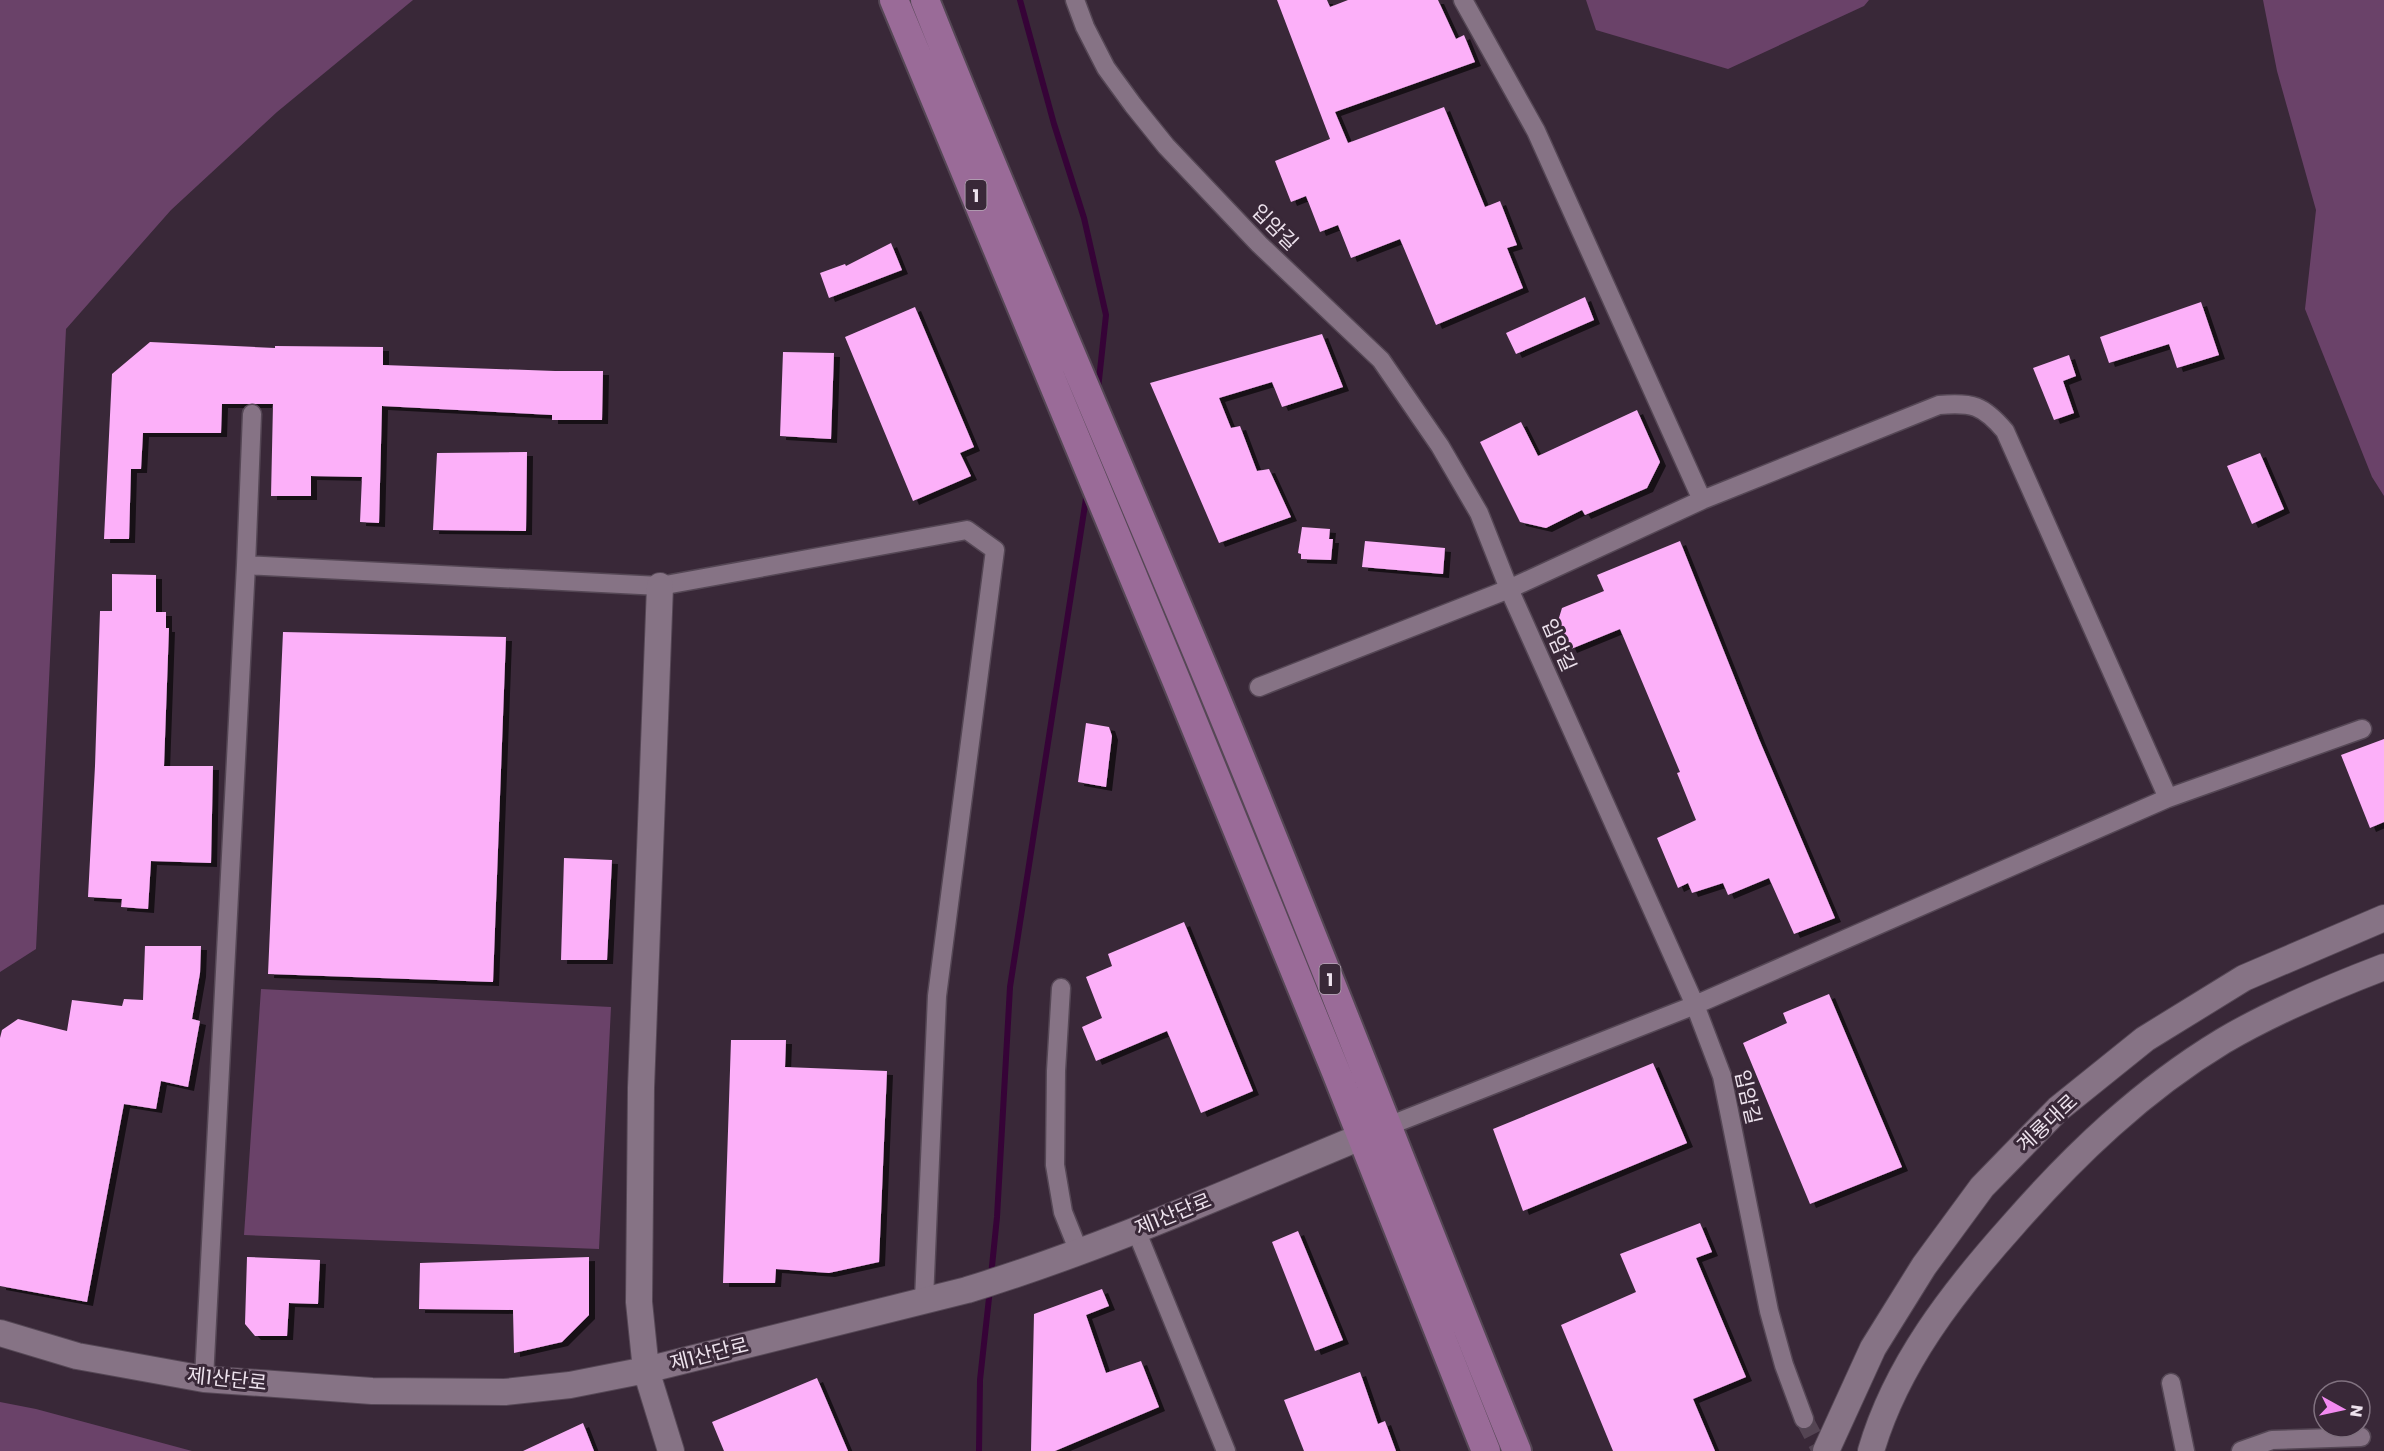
<svg xmlns="http://www.w3.org/2000/svg" width="2384" height="1451" viewBox="0 0 2384 1451" font-family="Poppins,'Noto Sans KR',sans-serif">
  <style>
    .green { fill: #6a4269 }
    .lines { fill: none; stroke-linecap: round; stroke-linejoin: round }
    .stream { stroke: #360337; stroke-width: 6 }
    .building { fill: #fcb0f9; filter: url(#shadow) }
    .street-tunnel { stroke: #544453; stroke-width: 18; stroke-dasharray: 18 9; stroke-linecap: butt }
    .street-casing { stroke: #554755; stroke-width: 21 }
    .secondary-casing { stroke: #554755; stroke-width: 28 }
    .primary-casing { stroke: #554755; stroke-width: 32 }
    .street { stroke: #867385; stroke-width: 18 }
    .secondary { stroke: #867385; stroke-width: 26 }
    .primary { stroke: #9a6b98; stroke-width: 28 }
    .labels { text-anchor: middle; dominant-baseline: central; stroke-width: 6; stroke-linejoin: round; paint-order: stroke }
    .shield { fill: #392838; stroke: #b7aab7; stroke-width: 1.5 }
    .shield-label { font-size: 18px; font-weight: bold; fill: #ede2ed }
    .street-label { font-size: 20px; fill: #ede2ed; stroke: #392838 }
  </style>
  <defs>
    <filter id="shadow"><feDropShadow dx="6" dy="4" stdDeviation="0" flood-color="#0009"/></filter>
  </defs>
  <rect width="100%" height="100%" fill="#392838"/>
  <path class="green" d="M0 0H413L277 112 171 210 66 329 36 949 0 972Z
    M1586 0H1869L1864 6 1728 69 1596 30Z
    M2263 0H2384V496L2372 477 2305 309 2316 210 2277 71Z
    M261 989 611 1007 599 1249 244 1235Z
    M0 1402 36 1409 192 1451H0Z"/>
  <g class="lines">
    <path class="stream" d="M1020 0 1054 124 1084 218 1106 315 1098 389
      M991 1276 997 1217 1010 987 1087 492
      M979 1451 980 1380 990 1289"/>
  </g>
  <path class="building" d="M1277 0H1327L1330 7 1348 0H1438L1456 39 1464 35 1475 62 1335 112 1348 143 1444 107 1485 207 1500 201 1517 245 1507 248 1523 288 1436 325 1400 239 1351 258 1338 225 1320 232 1306 196 1291 202 1275 161 1330 139Z
    M891 243 902 270 829 298 820 273 845 264 846 266Z
    M1585 297 1594 320 1516 354 1506 333Z
    M2201 302 2219 355 2177 368 2169 344 2109 363 2100 337Z
    M915 307 974 447 960 453 971 476 913 501 845 337Z
    M1322 334 1343 387 1282 407 1272 382 1219 398 1231 428 1240 426 1257 471 1269 469 1291 517 1219 543 1150 383Z
    M150 342 275 348V346L383 347V365L555 371H603L602 420H552V415L382 406 379 523 360 522 362 477 311 476V496H271L273 404H222L221 433H143L141 469H131L129 539H104L112 374Z
    M783 352 834 353 831 439 780 436Z
    M2069 355 2076 376 2063 381 2074 413 2054 420 2033 368Z
    M1637 410 1660 462 1647 488 1585 515 1582 510 1546 528 1520 522 1480 442 1521 422 1538 456Z
    M527 452 526 531 433 530 437 453Z
    M2260 453 2284 509 2252 524 2227 466Z
    M1302 527 1330 529 1329 539H1333L1331 560 1301 559V554L1298 553Z
    M1365 541 1445 548 1443 574 1362 567Z
    M1680 541 1759 739 1835 918 1794 934 1769 878 1728 895 1723 883 1692 893 1688 883 1678 888 1657 838 1696 820 1677 773 1680 772 1620 629 1571 649 1558 621 1562 608 1604 591 1597 575Z
    M112 574 156 575V612H166V628H169L164 766H213L211 863 151 861 148 909 121 907 122 899 88 897 95 766 100 611H112Z
    M283 632 506 637 493 982 268 974Z
    M1086 723 1109 727 1112 736 1106 787 1078 782Z
    M2384 739V822L2370 828 2341 755Z
    M564 858 612 860 607 960H561Z
    M1184 922 1253 1091 1201 1113 1167 1031 1096 1061 1082 1027 1102 1018 1086 977 1112 966 1108 954Z
    M145 946H201L200 973 192 1019 200 1021 188 1087 161 1081 156 1109 124 1104 87 1302 0 1286V1038L2 1030 18 1019 67 1031 72 1000 122 1006 124 999 143 1000Z
    M1829 994 1902 1167 1810 1204 1743 1043 1787 1023 1783 1013Z
    M731 1040H786L785 1067 887 1071 879 1262 829 1273 776 1269 775 1283H723Z
    M1653 1063 1687 1143 1523 1211 1493 1129Z
    M1700 1223 1712 1252 1696 1258 1746 1377 1693 1399 1715 1451H1613L1561 1325 1636 1292 1620 1254Z
    M1298 1231 1343 1340 1315 1351 1272 1242Z
    M247 1257 320 1260 318 1304 289 1303 287 1336H255L245 1324Z
    M589 1257V1315L562 1342 514 1353 513 1310 419 1309 420 1263Z
    M1102 1289 1109 1306 1086 1315 1106 1373 1141 1361 1159 1407 1055 1451H1031L1034 1314Z
    M1360 1372 1378 1424 1385 1421 1396 1451H1304L1284 1400Z
    M817 1378 848 1451H724L712 1422Z
    M583 1423 594 1451H523Z"/>
  <g class="lines">
    <path class="street-tunnel" d="M1804 1419 1821 1451"/>
    <defs>
      <path id="street" d="M1075 0 1085 27 1106 68 1133 105 1166 146 1259 244 1381 360 1440 446 1479 513 1509 589 1695 1005 1722 1076 1769 1311 1784 1365 1804 1419
        M1463 0 1536 131 1702 500
        M246 565 252 414
        M1259 687 1509 589 1702 500 1939 405C1972 402 1983 405 2005 431L2168 798
        M1061 988 1056 1071 1055 1165 1063 1212 1079 1252
        M1388 1126 1695 1005 2168 798 2362 729
        M1136 1230 1226 1451
        M204 1379 246 565 660 586 967 530 995 550 937 996 924 1300
        M2171 1383 2185 1451
        M2241 1451 2272 1440 2361 1437"/>
      <path id="secondary" d="M660 586 641 1088 639 1302 646 1370 671 1451
        M0 1333 77 1356 204 1379 372 1391 505 1392 570 1385 646 1370 967 1290C1108 1247 1244 1185 1380 1129
        M1826 1451 1873 1348 1924 1266 1982 1187 2058 1109 2145 1039 2244 978 2384 918
        M1871 1451C1896 1365 1953 1292 2012 1226 2074 1155 2142 1090 2223 1041 2274 1011 2329 988 2384 967"/>
      <path id="primary" d="M894 0 1177 682 1336 1072 1486 1451
        M925 0C1014 224 1111 446 1204 669 1312 928 1411 1191 1517 1451"/>
    </defs>
    <use href="#street" class="street-casing"/>
    <use href="#secondary" class="secondary-casing"/>
    <use href="#primary" class="primary-casing"/>
    <use href="#street" class="street"/>
    <use href="#secondary" class="secondary"/>
    <use href="#primary" class="primary"/>
  </g>
  <g class="labels">
    <g class="shield">
      <rect x="965.5" y="180" width="21" height="30" rx="4.5"/>
      <rect x="1319.5" y="964" width="21" height="30" rx="4.5"/>
    </g>
    <g class="shield-label">
      <text x="976" y="195">1</text>
      <text x="1330" y="979">1</text>
    </g>
    <g class="street-label">
      <text transform="translate(1275 227) rotate(45)">입암길</text>
      <text transform="translate(1559 645) rotate(66)">입암길</text>
      <text transform="translate(1748 1097) rotate(77)">입암길</text>
      <text transform="translate(2047 1123) rotate(-43)">계룡대로</text>
      <text transform="translate(1173 1214) rotate(-22)">제1산단로</text>
      <text transform="translate(709 1354) rotate(-14)">제1산단로</text>
      <text transform="translate(227 1379) rotate(6)">제1산단로</text>
    </g>
  </g>
  <g transform="translate(2342 1409) rotate(98)"><circle r="28" fill="#392838" stroke="#817280" stroke-width="1.5"/>
  <path d="M0-4.5L10 22L0 15L-10 22Z" fill="#f38af1"/>
  <text y="-9" font-size="16" font-weight="bold" text-anchor="middle" fill="#ede2ed">N</text>
  </g>
</svg>
